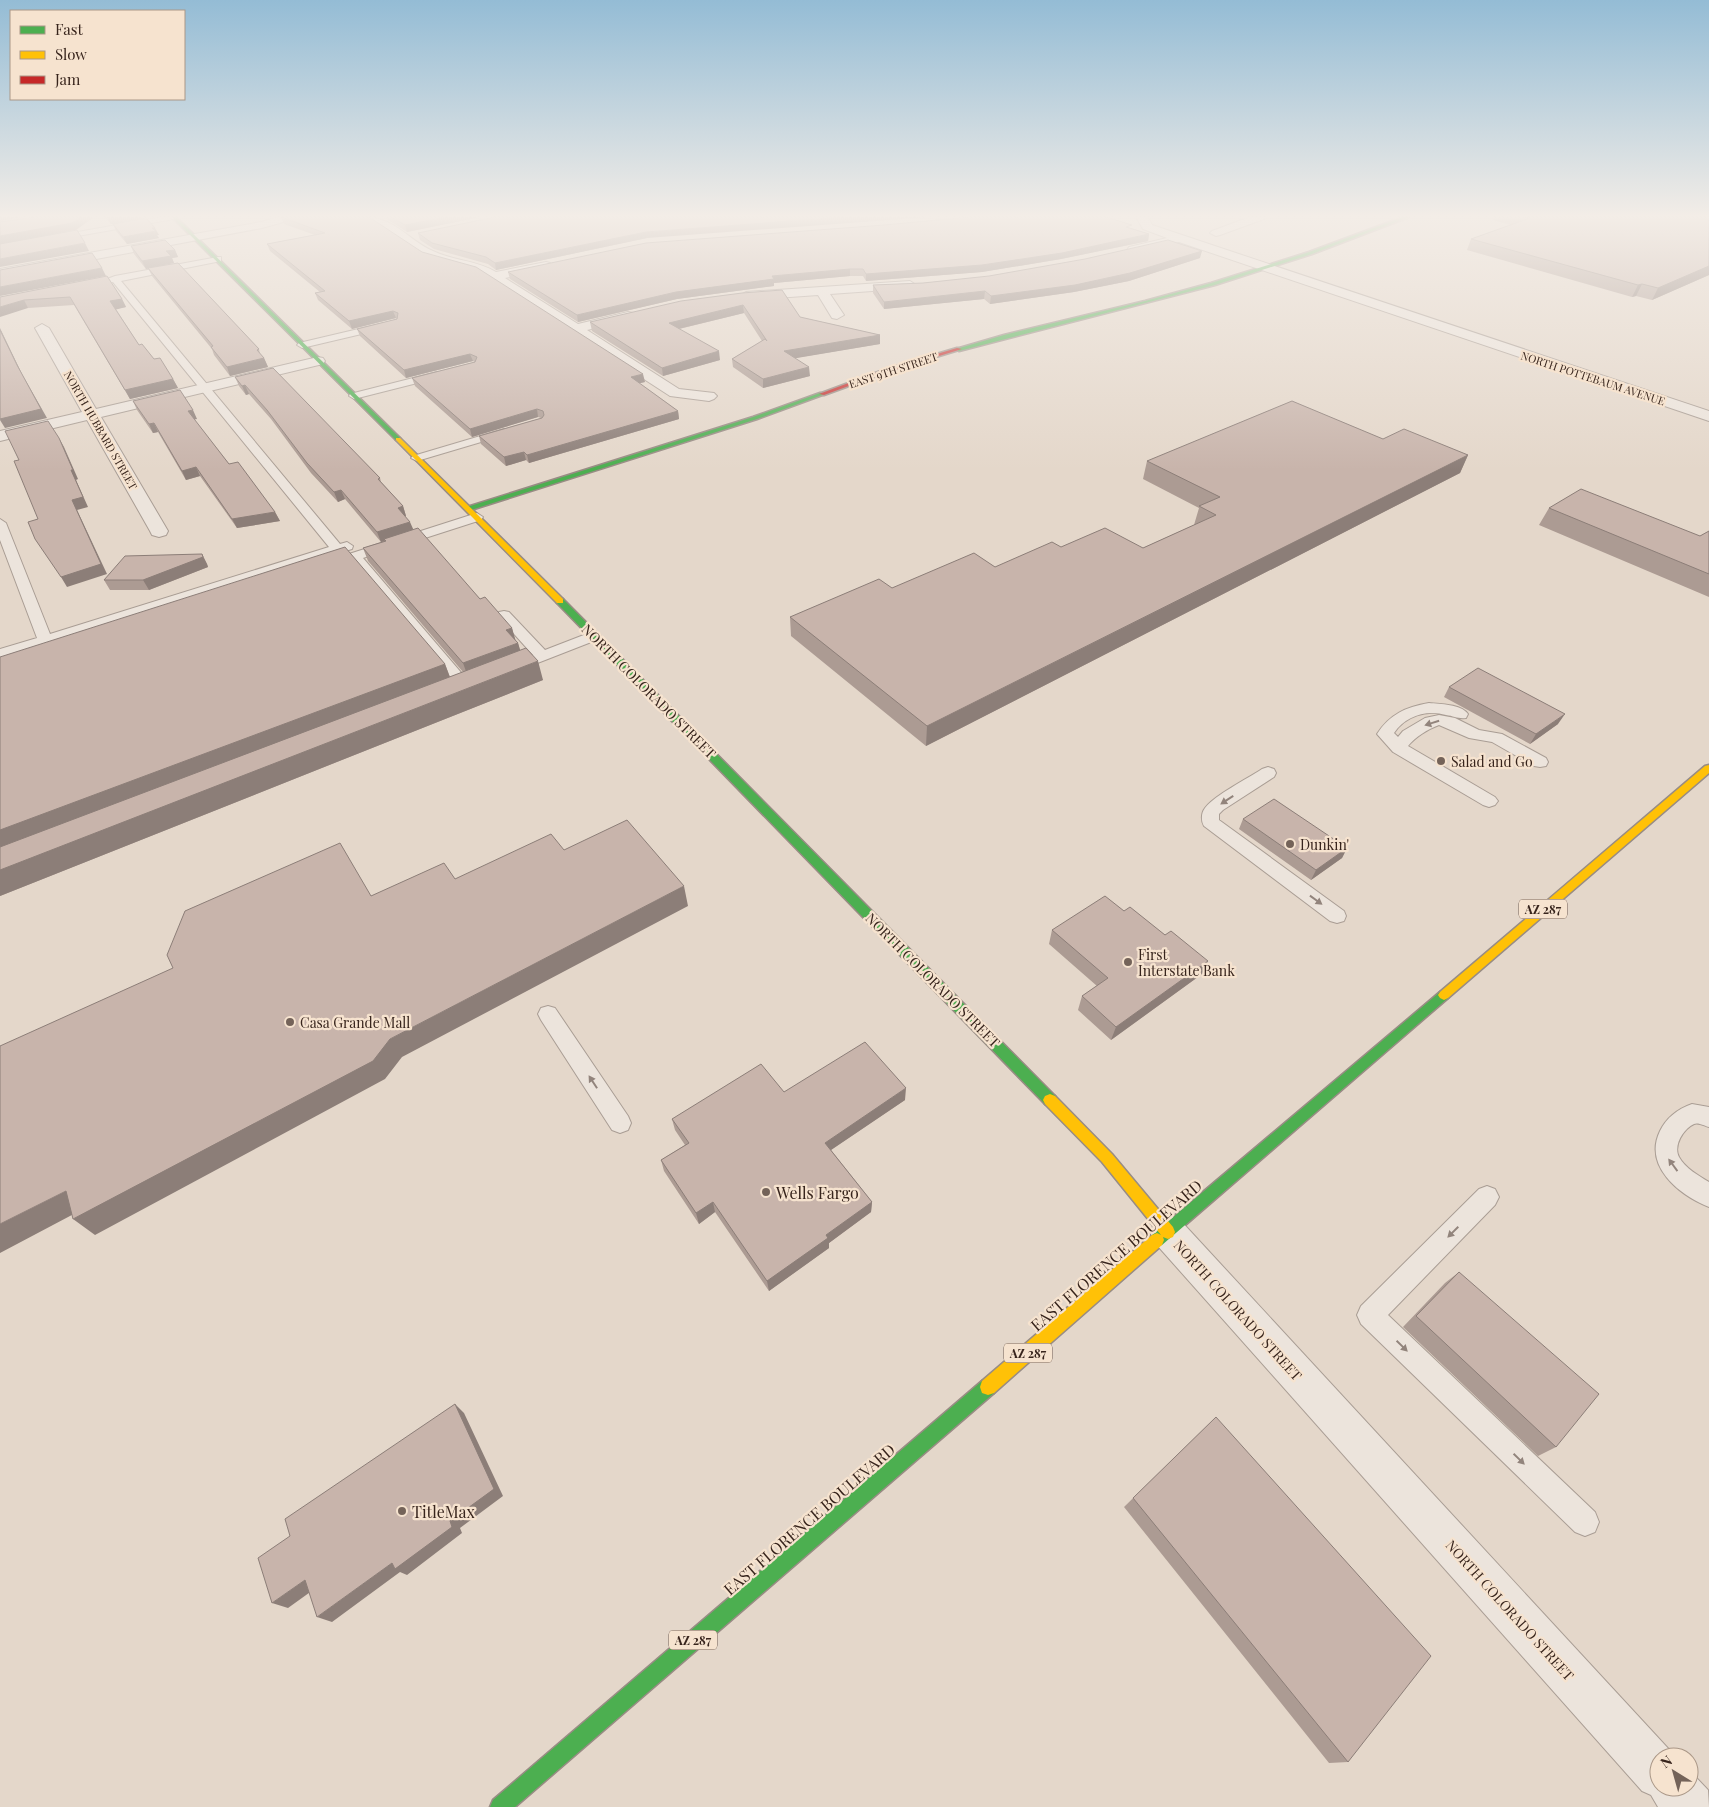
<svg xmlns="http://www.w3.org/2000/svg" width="1709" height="1807" viewBox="0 0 1709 1807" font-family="'Playfair Display',serif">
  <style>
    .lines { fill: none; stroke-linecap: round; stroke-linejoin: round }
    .lane-casing { stroke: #a99d94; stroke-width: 2 }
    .street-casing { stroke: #a99d94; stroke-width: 2 }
    .fast-casing { stroke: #988c84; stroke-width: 3 }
    .slow-casing { stroke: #988c84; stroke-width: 3 }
    .jam-casing { stroke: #988c84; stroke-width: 3 }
    .lane { fill: #ece4dc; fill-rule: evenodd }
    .street { fill: #ece4dc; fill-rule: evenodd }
    .fast { fill: #4caf50; fill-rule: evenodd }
    .slow { fill: #ffc107; fill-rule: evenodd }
    .jam { fill: #c62828; fill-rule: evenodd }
    .wall { fill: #ac9b93 }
    .shaded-wall { fill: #8c7e78 }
    .building { fill: #c8b4ab; stroke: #8c7e78 }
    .oneway { fill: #92847c }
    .poi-dot { fill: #746359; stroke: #f6e3cf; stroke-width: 2 }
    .labels { text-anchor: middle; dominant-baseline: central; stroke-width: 4.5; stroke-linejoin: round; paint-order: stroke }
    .far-street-label { font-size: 11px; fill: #37241c; stroke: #f6e3cf }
    .shield { fill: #f6e3cf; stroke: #705d52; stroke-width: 1 }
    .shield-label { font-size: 12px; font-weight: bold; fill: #37241c }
    .street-label { font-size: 14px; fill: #37241c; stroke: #f6e3cf }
    .poi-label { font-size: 14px; fill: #37241c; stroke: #f6e3cf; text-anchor: start }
    .near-poi-label { font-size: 16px; fill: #37241c; stroke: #f6e3cf; text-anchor: start }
    .near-street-label { font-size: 16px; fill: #37241c; stroke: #f6e3cf }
  </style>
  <rect width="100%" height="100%" fill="#e4d7ca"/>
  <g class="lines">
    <defs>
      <path id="lane" d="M162 217H178L174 219 55 240 51 238 55 236Z
        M218 257H221V261L121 281 340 544 347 542 353 546 352 549 0 658V649L37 638 0 540V519L6 523 50 634 329 547 113 282 106 284 102 281 115 276Z
        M384 323 389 326 387 328 302 348 297 345 299 343Z
        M437 372 442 375 441 377 354 399 349 396 350 394Z
        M504 429 510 432 508 434 417 461 411 458 413 456Z
        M477 513 483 517 481 520 363 558 470 683 473 686 470 689H460L352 562 329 569 322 565 324 562Z
        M504 611 509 612 545 650 589 633H599L601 636 599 639 517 671H507L505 668 507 665 533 655 497 615 499 612Z
        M1429 703C1440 704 1461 704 1468 714L1466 718C1458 719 1454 716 1446 715 1427 709 1405 716 1394 733L1398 737 1403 731 1425 718 1439 715 1455 718 1479 730 1502 734 1546 758 1548 762 1546 766 1540 767 1534 766 1492 742 1469 738 1439 725C1428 729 1415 737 1408 746L1495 797 1498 801 1495 805 1489 807 1483 805 1393 752 1377 734C1390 714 1406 707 1429 703Z
        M1268 767 1274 769 1276 773 1274 777 1223 810 1219 814V820L1344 911 1346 916 1344 921 1337 923 1330 921 1204 826C1201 821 1201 813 1205 808 1215 795 1247 779 1262 769Z
        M548 1006 555 1008 628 1116 631 1123 628 1130 620 1133 612 1130 541 1020 538 1014 541 1008Z
        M1692 1104 1709 1107V1127C1705 1126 1698 1122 1694 1124 1683 1129 1673 1146 1679 1157 1685 1168 1699 1176 1709 1182V1207C1679 1195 1643 1166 1660 1131 1667 1117 1678 1109 1692 1104Z
        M1487 1186 1495 1189 1499 1197 1495 1205 1388 1315 1595 1512 1599 1522 1595 1532 1585 1536 1575 1532 1361 1324 1357 1315 1361 1306 1479 1189Z"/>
      <path id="street" d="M278 217H296L294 219 262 228 0 277V269L261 222Z
        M361 217C395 216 406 239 433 251 453 261 477 260 496 272L546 262 550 263 552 266 550 269 505 278 578 324 628 312 633 313 635 316 633 319 587 330 679 389 714 393 717 396 714 399 709 401 670 396 479 272 425 257 375 223Z
        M1136 217H1148L1152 225 1709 411V421L1179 242 1133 254 1129 253 1127 250 1129 247 1167 238 1143 229Z
        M1250 217H1266L1264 219 1220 235 1216 236 1210 233 1212 231Z
        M910 281 916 285 915 288 830 294 844 315 837 319 832 318 818 295 746 300 739 296 746 292Z
        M42 324 49 328 96 409 318 357 323 358 325 361 323 364 101 417 168 531 166 535 159 537 152 535 150 531 87 420 0 441V431L82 412 35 328Z
        M1168 1215 1180 1220 1676 1757H1659V1787H1689V1770L1708 1790 1709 1807H1658L1651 1795 1642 1791 1156 1244 1150 1232 1156 1220Z"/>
      <path id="fast" d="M172 217H176L400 438V440H396Z
        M1403 217H1409L1312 254 1215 285 959 351 956 349 1004 335 1145 301 1211 283 1309 252Z
        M820 393 825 394 757 419 471 510 464 508 753 417Z
        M557 599H563L1055 1096 1057 1100 1055 1104 1050 1106 1045 1104 557 603Z
        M1444 990 1448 992 1450 995 1448 998 1162 1245 1157 1247 1152 1245 1150 1240 1152 1235 1440 992Z
        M988 1379 994 1381 996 1387 994 1393 515 1807H490L493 1800 982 1381Z"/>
      <path id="slow" d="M396 438H400L563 599V603H557L396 440Z
        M1709 765V773L1448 998 1444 1000 1440 998 1438 995 1440 992 1705 766Z
        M1050 1094 1055 1096 1112 1154 1173 1227 1175 1232 1173 1237 1168 1239 1163 1237 1164 1240 1162 1245 994 1393 988 1395 982 1393 980 1387 982 1381 1152 1235 1157 1233 1161 1235 1102 1162 1045 1104 1043 1100 1045 1096Z"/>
      <path id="jam" d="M957 348 962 349 890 371 824 395 819 394 886 369Z"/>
    </defs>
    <use href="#lane" class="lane-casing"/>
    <use href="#street" class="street-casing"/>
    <use href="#fast" class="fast-casing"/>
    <use href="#slow" class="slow-casing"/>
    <use href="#jam" class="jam-casing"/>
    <use href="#lane" class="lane"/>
    <use href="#street" class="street"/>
    <use href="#fast" class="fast"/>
    <use href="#slow" class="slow"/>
    <use href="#jam" class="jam"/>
  </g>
  <path class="wall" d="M105 217H141L142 219 159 235H157L159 238 127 244 116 231 113 224H111Z
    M281 217 422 252 645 382 639 383 678 411 679 419 529 463 526 460 506 466 481 444 479 436 541 418 538 417 472 437 415 386 412 378 475 362 473 361 406 378 360 336 357 329 397 319 396 318 352 329 318 300 315 293 320 292 270 251 267 244 315 235 284 224Z
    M378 217H480L407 232 384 217Z
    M1494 217H1709V275L1652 300 1636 296 1632 297 1467 250 1471 239 1511 225 1493 220Z
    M884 225 1131 228 1149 234 1148 241 1061 259 982 272 866 281 863 276H850L774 283V286L677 299 578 322 510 279 508 272Z
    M418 233 647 238 496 270 488 264 434 249 420 240Z
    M131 246 175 250 178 257 172 258 174 263 146 269 134 254Z
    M1200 258 1129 281 1074 292 990 304 984 299 884 309 873 293V285L923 283Z
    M148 268 259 349 260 354 264 358 268 367 230 376 214 355 212 349 152 276Z
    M107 276 122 299 126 307 116 309 139 345 173 379 178 388 130 399 74 305 28 308 0 297Z
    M742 293 800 317 880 335V344L795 358 810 376 763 388 733 367 732 359 762 341 744 313 679 329 720 360 663 376 592 331 590 322Z
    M235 377 380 478 381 482 403 506 406 516H405L413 530 480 599 512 628 515 640 518 643 520 651 543 680 0 896V657L445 664 450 677 463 672 368 561 363 548 381 542 345 499 338 502 311 473 271 419 249 394 246 395 239 386Z
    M133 401 197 419H194L229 464 275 512 280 521 237 528 200 476 186 480 158 432 153 433 137 410Z
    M1383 439 1468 455 1460 473 926 746 791 636 790 617 892 588 995 567 1143 548 1194 525 1199 508 1143 479 1147 461Z
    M1549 508 1700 536 1709 531V597L1539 525Z
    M202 554 207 564 208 567 149 590H110L104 580Z
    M1449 687 1558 724 1530 744 1444 697Z
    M1243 819 1347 848 1342 858 1311 880 1239 829Z
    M1124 911 1165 935 1202 974 1111 1040 1078 1010 1082 996 1097 986 1049 944 1052 930Z
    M784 1092 905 1100 831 1150 872 1202 871 1212 829 1243V1248L769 1291 715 1212 699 1224 664 1171 661 1160 685 1145 675 1130 672 1119Z
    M1459 1272 1556 1447 1538 1456 1403 1327 1445 1283Z
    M1216 1417 1348 1762 1329 1763 1124 1507Z"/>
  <path class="shaded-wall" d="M0 217H24L0 221Z
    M81 217H94L76 230 0 245V236Z
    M107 217H141L142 219 111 224Z
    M447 217H480L407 232 405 225Z
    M844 217H929L647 238 496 270 495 263 646 232Z
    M152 228H155L159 235H157L159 238 127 244 123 237Z
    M1149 234 1148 241 1061 259 982 272 866 281V274Z
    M85 243 89 251 0 267V259Z
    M175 250 178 257 172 258 174 263 146 269 142 261 166 251Z
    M1202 251 1200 258 1129 281 1074 292 990 304 991 296Z
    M1709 266V275L1652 300 1658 288Z
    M102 268 106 276 0 296V287Z
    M850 269V276L774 283V286L677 299 578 322 577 315 676 292 772 276Z
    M1642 284 1636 296 1632 297 1638 285Z
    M985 291 984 299 884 309V302Z
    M122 299 126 307 114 310 110 301Z
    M24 300 28 308 0 317V307Z
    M743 305 744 313 670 331 669 323Z
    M393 311 396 318 352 329 349 321Z
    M0 328 22 374 47 418 5 428 0 420 17 365 0 330Z
    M880 335V344L785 360 784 351Z
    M719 351 720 360 663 376 662 368Z
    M470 354 473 361 406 378 404 370Z
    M264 358 268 367 230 376 227 367Z
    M809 367 810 376 763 388V379Z
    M643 374 645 382 632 385 631 377Z
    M173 379 178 388 130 399 125 390Z
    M245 385 249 394 246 395 242 386Z
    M537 409 538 417 472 437 470 429Z
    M193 410 197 419 192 420 188 411Z
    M678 411 679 419 529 463 527 455Z
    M154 423 158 432 153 433 149 424Z
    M59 438 64 447 78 479 76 480 88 507 77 510 107 574 67 587 61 577 71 470Z
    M524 452 526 460 506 466 504 457Z
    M1468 455 1460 473 926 746 927 726Z
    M196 467 200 476 186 480 182 471Z
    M341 490 345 499 338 502 334 492Z
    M403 506 406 516 401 517 398 508Z
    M275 512 280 521 237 528 232 519Z
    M410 522 414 531 384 539 385 541 381 542 377 532Z
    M202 554 207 564 208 567 149 590 143 580Z
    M512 628 516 642 506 630Z
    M518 643 522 656 468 677 463 663Z
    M538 661 543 680 0 896V870Z
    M445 664 452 683 0 856V830Z
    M1565 714 1558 724 1530 744 1536 734Z
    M1347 848 1342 858 1311 880 1316 870Z
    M684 886 688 906 402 1057 385 1079 95 1235 73 1219 390 1039Z
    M1208 961 1202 974 1111 1040 1116 1027Z
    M906 1088 905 1100 825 1154V1143Z
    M66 1191 87 1207 0 1253V1224Z
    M713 1202 715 1212 699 1224 696 1213Z
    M872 1202 871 1212 829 1243V1248L769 1291 767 1281 826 1235Z
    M455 1404 464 1413 503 1496 460 1528 462 1533 407 1575 400 1572 332 1622 317 1617 450 1521Z
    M305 1580 320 1585 288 1608 272 1603Z"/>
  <path class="building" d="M35 217H81L72 223 0 236V222Z
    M281 217H369L422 252 476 267 643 374 631 377 678 411 527 455 524 452 504 457 479 436 542 418 544 415 543 411 537 409 470 429 412 378 475 362 477 357 470 354 404 370 357 329 397 319 398 313 393 311 349 321 315 293 325 291 267 244 325 233Z
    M391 217H447L405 225Z
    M495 217H844L646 232 495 263 486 257 432 243 418 233Z
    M970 217H1106L1132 225 1126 227 1149 234 1062 253 982 265 866 274 863 269H850L772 276 774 279 676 292 577 315 508 272 646 243 884 225Z
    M1525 217H1709V266L1658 288 1642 284 1638 285 1471 239 1530 218Z
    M146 218 155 228H152L156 231 123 237 113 224Z
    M77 230 85 243 0 259V244Z
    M165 240 175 250 166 251 171 256 142 261 131 246Z
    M1168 240 1202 251 1130 273 1075 285 991 296 985 291 884 302 873 285 923 283 989 276 1085 259Z
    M92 253 102 268 0 287V270Z
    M178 263 259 349 257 350 264 358 227 367 211 347 213 346 148 268Z
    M107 276 122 299 110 301 139 345 142 344 154 359 160 358 173 379 125 390 70 297 24 300 0 307V297Z
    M782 290 800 317 880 335 784 351 809 367 763 379 732 359 765 339 767 341 743 305 669 323 719 351 662 368 590 322 681 301 742 293Z
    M0 330 17 365 41 409 0 419Z
    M273 368 380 478 378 479 403 506 398 508 410 522 377 532 341 490 334 492 307 463 267 410 245 385 242 386 235 377Z
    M180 390 193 410 188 411 229 464 238 462 275 512 232 519 196 467 182 471 154 423 149 424 133 401Z
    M1292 401 1383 439 1404 429 1468 455 927 726 790 617 879 579 892 588 974 553 995 567 1052 542 1061 547 1105 528 1143 548 1216 515 1199 506 1220 497 1147 461Z
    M48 421 59 438 73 470H71L83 497 72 500 101 564 61 577 35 539 28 522 38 519 14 461 19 460 5 431Z
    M1581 489 1700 536 1709 531V574L1549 508Z
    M418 528 480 599 485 597 512 628 506 630 518 643 463 663 363 548 386 541 384 539Z
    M345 547 445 664 0 830V657Z
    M202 554 203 557 143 580H104L125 556Z
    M526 648 538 661 0 870V847Z
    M1478 668 1565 714 1536 734 1449 687Z
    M1274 799 1347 848 1316 870 1243 819Z
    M627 820 684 886 390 1039 373 1061 73 1219 66 1191 0 1224V1046L173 968 167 955 185 911 340 843 371 896 444 863 455 879 551 834 564 850Z
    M1105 896 1124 911 1130 907 1165 935 1171 931 1208 961 1116 1027 1082 996 1108 978 1052 930Z
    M865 1042 906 1088 825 1143 872 1202 826 1235 828 1238 767 1281 713 1202 696 1213 661 1160 689 1143 672 1119 761 1064 784 1092Z
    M1459 1272 1599 1394 1556 1447 1416 1316Z
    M455 1404 494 1489 450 1521 452 1527 395 1569 392 1563 317 1617 305 1580 272 1603 258 1558 290 1536 285 1519Z
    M1216 1417 1431 1656 1348 1762 1133 1498Z"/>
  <defs><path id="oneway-solid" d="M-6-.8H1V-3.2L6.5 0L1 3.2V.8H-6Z" transform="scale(1.25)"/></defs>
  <g class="oneway">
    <use href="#oneway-solid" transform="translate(1432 723) rotate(162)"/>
    <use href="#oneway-solid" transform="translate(1227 800) rotate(147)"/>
    <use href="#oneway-solid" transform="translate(1316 900) rotate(36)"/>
    <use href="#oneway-solid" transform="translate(593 1082) rotate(-123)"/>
    <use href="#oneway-solid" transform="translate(1673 1165) rotate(-126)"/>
    <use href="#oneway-solid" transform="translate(1453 1232) rotate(135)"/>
    <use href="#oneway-solid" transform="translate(1402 1346) rotate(44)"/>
    <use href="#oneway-solid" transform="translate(1519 1459) rotate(44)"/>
  </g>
  <linearGradient id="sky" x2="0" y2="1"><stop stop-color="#94bcd5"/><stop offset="0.46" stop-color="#f3ede7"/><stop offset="1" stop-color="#f3ede7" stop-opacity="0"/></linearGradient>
  <rect width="1709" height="470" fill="url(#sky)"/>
  <g class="poi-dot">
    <circle cx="1441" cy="761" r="5"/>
    <circle cx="1290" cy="844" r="5"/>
    <circle cx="1128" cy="962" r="5"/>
    <circle cx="290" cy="1022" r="5"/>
    <circle cx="766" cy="1192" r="5"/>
    <circle cx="402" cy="1511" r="5"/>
  </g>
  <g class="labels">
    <g class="far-street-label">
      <text transform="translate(893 370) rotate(-18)">EAST 9TH STREET</text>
      <text transform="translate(1593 378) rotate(18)">NORTH POTTEBAUM AVENUE</text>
      <text transform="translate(101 430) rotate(60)">NORTH HUBBARD STREET</text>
    </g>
    <g class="shield">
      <rect x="1519" y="899.5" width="48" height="19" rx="4"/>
      <rect x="1004" y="1343.5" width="48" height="19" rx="4"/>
      <rect x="669" y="1630.5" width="48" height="19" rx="4"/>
    </g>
    <g class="shield-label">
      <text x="1543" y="909">AZ 287</text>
      <text x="1028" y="1353">AZ 287</text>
      <text x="693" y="1640">AZ 287</text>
    </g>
    <g class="street-label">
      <text transform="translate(649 691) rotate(45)">NORTH COLORADO STREET</text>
      <text transform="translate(933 980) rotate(45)">NORTH COLORADO STREET</text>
      <text transform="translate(1238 1310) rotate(48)">NORTH COLORADO STREET</text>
      <text transform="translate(1510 1610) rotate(48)">NORTH COLORADO STREET</text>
    </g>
    <g class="poi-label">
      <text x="1451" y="761">Salad and Go</text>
      <text x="1300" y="844">Dunkin'</text>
      <text x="1138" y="954">First<tspan x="1138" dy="16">Interstate Bank</tspan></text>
      <text x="300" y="1022">Casa Grande Mall</text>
    </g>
    <g class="near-poi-label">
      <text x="776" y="1192">Wells Fargo</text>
      <text x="412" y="1511">TitleMax</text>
    </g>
    <g class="near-street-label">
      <text transform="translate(1116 1255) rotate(-41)">EAST FLORENCE BOULEVARD</text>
      <text transform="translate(809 1519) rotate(-41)">EAST FLORENCE BOULEVARD</text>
    </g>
  </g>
  <rect x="10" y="10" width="175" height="90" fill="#f6e3cf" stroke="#aa9787"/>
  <rect x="20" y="26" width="25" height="8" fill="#4caf50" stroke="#aa9787"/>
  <text x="55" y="35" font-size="15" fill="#37241c">Fast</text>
  <rect x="20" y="51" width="25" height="8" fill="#ffc107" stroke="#aa9787"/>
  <text x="55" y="60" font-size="15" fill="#37241c">Slow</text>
  <rect x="20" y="76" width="25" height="8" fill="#c62828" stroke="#aa9787"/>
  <text x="55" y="85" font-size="15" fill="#37241c">Jam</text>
  <g transform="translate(1674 1772) rotate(323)"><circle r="24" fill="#f6e3cf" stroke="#aa9787"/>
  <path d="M0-4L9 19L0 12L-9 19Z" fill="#746359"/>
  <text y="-8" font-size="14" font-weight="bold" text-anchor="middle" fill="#37241c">N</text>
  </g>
</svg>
